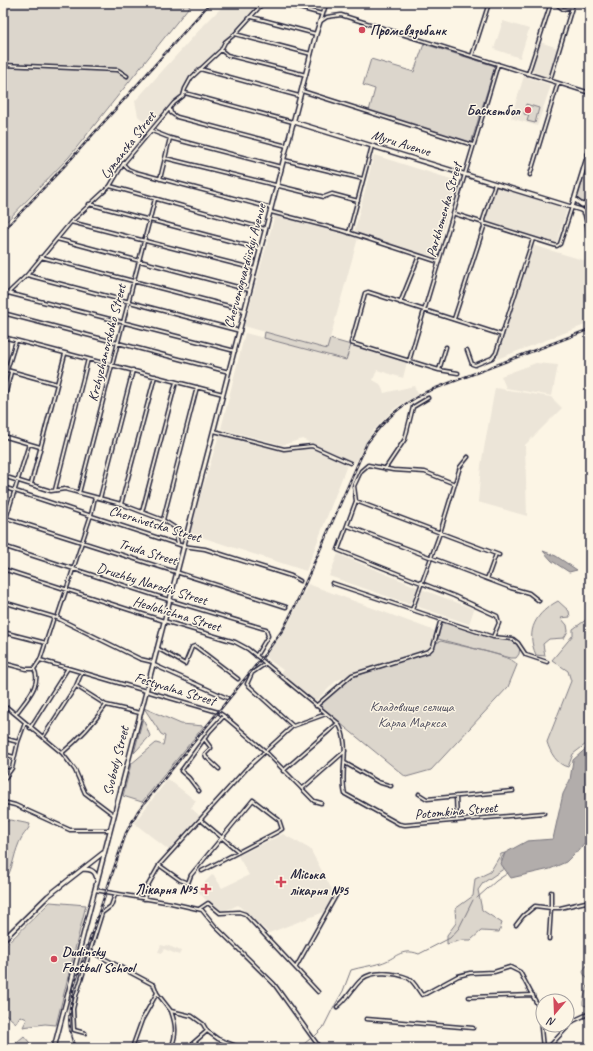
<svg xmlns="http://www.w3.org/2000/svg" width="593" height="1051" viewBox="0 0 593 1051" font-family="Caveat,sans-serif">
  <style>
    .built { fill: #ece5d8 }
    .green { fill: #dcd6cc; stroke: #7f7c84 }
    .water { fill: #b2adab; stroke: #78757e }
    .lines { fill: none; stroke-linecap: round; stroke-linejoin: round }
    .stream { stroke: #78757e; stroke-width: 1 }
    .street-casing { stroke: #22223b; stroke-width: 5 }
    .secondary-casing { stroke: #22223b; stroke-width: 6 }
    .street { stroke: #fcf5e5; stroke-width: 2 }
    .secondary { stroke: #fcf5e5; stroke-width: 3 }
    .rail-casing { stroke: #22223b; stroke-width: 2.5 }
    .rail { stroke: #fcf5e5; stroke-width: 1; stroke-dasharray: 3; stroke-linecap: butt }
    .poi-dot { fill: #d1495b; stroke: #fcf5e5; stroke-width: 1.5 }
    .labels { text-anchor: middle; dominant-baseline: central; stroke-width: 3; stroke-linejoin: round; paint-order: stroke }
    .poi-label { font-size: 14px; font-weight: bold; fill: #22223b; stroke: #fcf5e5; text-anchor: start }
    .street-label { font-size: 14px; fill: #22223b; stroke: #fcf5e5 }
    .park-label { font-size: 14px; fill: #504f5f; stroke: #fcf5e5 }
  </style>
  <rect width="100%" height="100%" fill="#fcf5e5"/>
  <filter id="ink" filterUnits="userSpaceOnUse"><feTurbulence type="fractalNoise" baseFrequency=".025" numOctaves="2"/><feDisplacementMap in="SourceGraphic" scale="8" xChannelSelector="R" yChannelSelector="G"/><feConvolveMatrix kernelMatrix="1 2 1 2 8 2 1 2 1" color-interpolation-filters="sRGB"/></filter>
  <g filter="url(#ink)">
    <path class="built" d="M226 3H259L254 11 185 84 182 93 152 129 138 116 135 101 203 26Z
      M286 3H322L319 12Z
      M503 21 529 29 520 58 494 49Z
      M540 42 558 48 549 77 531 71Z
      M524 76 551 85 537 126 511 118Z
      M374 155 457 181 436 257 427 254 426 256 354 233Z
      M496 187 567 209 556 245 485 221Z
      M275 215 358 238 327 349 244 326Z
      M532 245 590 262V323L497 359Z
      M245 333 346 360 351 345 407 362 403 378 377 370 373 380 380 384 384 393 414 386 418 394 394 409 372 432 355 463 302 439 283 445 221 429Z
      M536 363 558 365 552 396 506 388 501 376Z
      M495 388 551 397 562 408 525 445 527 516 478 502 481 465Z
      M219 435 287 451 312 448 347 465 306 571 189 533Z
      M338 554 417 587 413 600 409 604 329 576Z
      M308 584 435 631 430 648 356 672 336 681 315 702 280 674 283 670 265 657 288 625Z
      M421 589 474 609 469 624 419 607 416 602Z
      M168 779 196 801 191 808 201 817 170 851 134 823Z
      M283 834 310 849 335 895 324 912 269 933 238 905 218 914 197 890 213 874 222 888 249 875 238 856Z
      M161 945 165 946 166 945 181 951 179 955 164 949 162 953 158 952Z"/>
    <path class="green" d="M3 3H192L69 157 3 225Z
      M424 44 495 66 471 143 369 111 375 89 363 85 371 59 414 72Z
      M526 104 539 108 535 123 527 121 529 115 524 114Z
      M590 154V188L586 202 578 201 577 199Z
      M265 332 327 349 330 339 351 345 346 360 264 338Z
      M558 601 569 611 570 617 561 618 567 625 568 631 564 638 549 639 543 644 545 656 536 655C525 630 536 613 558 601Z
      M590 617V741L573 754 568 767C557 765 550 752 547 742L571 681 568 671 552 660 573 635V629Z
      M444 621 493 638 512 641 520 647 519 654 516 658H511L438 639 441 623Z
      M441 641C454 645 514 655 517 665L508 687 431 770 406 777 319 706 349 678 430 652 436 643Z
      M144 708 181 724 204 726 142 802 123 796 131 764 156 743 163 745 165 736 161 734Z
      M143 718 150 736 134 753Z
      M10 820 30 824C29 830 25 832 22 837 13 852 14 870 3 884L6 822Z
      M505 853 501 859 505 868 483 883 478 890 482 910 502 923 499 932 481 931 471 940H462L447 944V935L456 923 455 909 473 896 475 879 490 872 501 854Z
      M50 902 86 905 56 1025 45 1024 23 1027 27 1019 20 1016 16 1023 3 1012V948Z
      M589 965 590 966V1007L583 1005C582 998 590 984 588 980 587 977 584 976 583 972L586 966Z
      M24 1036 34 1048H10Z"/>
    <path class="water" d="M543 551 556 556 577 570 569 572 552 561Z
      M590 745V836L579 851 575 853 566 862 550 869 511 878 501 864 505 853 527 841 553 839 563 794 570 780 573 760Z"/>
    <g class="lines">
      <path class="stream" d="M477 898 496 881 508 873
        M335 1005 343 991 351 970C361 967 371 966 381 963 395 959 401 947 419 954L450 938 459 928 473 900
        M314 1037 323 1028 334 1006
        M299 1048 310 1039"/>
      <defs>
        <path id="street" d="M280 3 322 14
          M555 3 563 9 571 7 574 3
          M579 3 590 7
          M252 17 316 34
          M321 21 327 17 341 15 590 93
          M235 34 311 54
          M221 50 227 55 306 75
          M472 56 489 3
          M3 65 118 70 127 76
          M200 69 299 96
          M528 74 551 3
          M550 80 573 4
          M302 91 473 145
          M185 93 293 122
          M170 109 171 113 177 117 287 146
          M152 131 170 138 281 167
          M165 158 324 197 332 194 358 201
          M284 160 363 179
          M123 164 128 169 135 172 271 208
          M530 175 558 83
          M160 179 170 138
          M110 186 265 229
          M89 204 260 249
          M271 212 344 231 439 262
          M455 214 557 246 560 244 572 207
          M71 222 255 269
          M349 233 372 146
          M57 239 249 290
          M41 257 244 310
          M27 275 240 331
          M8 293 235 351
          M3 298 27 275 71 222 110 186 123 164 174 103 183 96 185 89 191 78 221 50 225 42 235 34 263 3
          M400 303 419 256
          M3 313 229 372
          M454 319 484 227 483 220 495 184
          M3 337 223 394
          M16 341 7 370 57 384
          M446 347 439 370 351 343 365 293 368 292 502 335
          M467 350 472 364 475 365 492 358 496 353 533 239
          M409 361 498 64
          M439 370 458 373
          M3 404 11 372
          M214 431 284 449 312 446 350 463
          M3 436 40 447
          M385 469 405 439 413 407 428 398
          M3 476 51 491 65 489 121 504 163 520 174 527 178 543
          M31 484 65 354
          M455 484 425 472 393 470 368 465 361 471 354 486 356 501 338 550 454 596 497 616 499 623 493 637
          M3 487 183 546 205 549 291 576 300 581
          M55 490 88 359
          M79 493 155 199
          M100 498 133 370
          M356 501 499 555
          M121 504 155 376
          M142 512 176 382
          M3 517 286 607
          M163 520 197 387
          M348 526 511 588 529 593 539 601
          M3 528 29 444
          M3 546 169 600 262 628 266 629 268 636 256 656
          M3 569 164 621 235 642 248 649 338 723C352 745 339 771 345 794L399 824 405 825 544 813
          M487 579 496 554
          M332 583 493 637 513 639 518 643 526 655 547 662
          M3 602 57 618 140 659 153 662
          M412 610 440 533 460 467 468 457
          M57 618 91 515 95 497
          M3 632 46 643
          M157 648 185 664 192 647 195 646 238 679
          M40 660 218 712 224 716 265 751 314 801 321 803
          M3 663 26 669H34
          M265 664 252 673 247 684 293 726
          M154 665 227 698
          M76 686 106 705 140 713
          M316 706 352 675 429 651 433 647 441 619
          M8 708 62 753 75 770 85 793 114 815
          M16 714C24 702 43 684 34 669L40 660 54 617
          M30 728 68 668
          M43 737 76 686 82 672
          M3 738 18 742
          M205 740 211 748 205 754 206 757 219 769
          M62 753C80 738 93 724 106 705
          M3 754 14 757
          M345 763 378 782 391 786
          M3 770 10 771
          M283 771 338 723
          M3 781 12 768 18 742 25 723
          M302 789 345 751
          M199 791 189 778 181 771 210 731 224 716
          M419 794 427 799 513 791
          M456 796 457 821
          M3 802 15 805 70 830H110
          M201 820 239 852
          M159 865 180 880 188 883 191 875 253 800 279 820 282 829 279 831 202 871
          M95 890 171 903 202 910 215 926 274 984 320 1048
          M144 899 147 887 160 864 247 768 293 726 326 714
          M199 909 208 903 220 913 239 912 245 914 318 992
          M516 925 523 916 535 906 551 908V892
          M549 939 551 908H560L590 901
          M90 951 154 985 157 993 171 1011 192 1016 203 1024 207 1031 218 1039 239 1047
          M296 967 338 892
          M469 997 533 995
          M337 1007C348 999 352 988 362 979 373 970 396 973 408 978 414 981 418 990 422 995L425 994 458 976 470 973 494 972 510 967 520 972 537 1004 539 1009 543 1048
          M171 1011C176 1025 177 1034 171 1048
          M366 1019 473 1028
          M85 1033 74 1030 73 1009 76 996 102 913 111 906 115 895
          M141 1048 133 1045 142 1020 157 993
          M184 1048 192 1044 207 1031
          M548 1048 573 1021 590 1013"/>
        <path id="secondary" d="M294 122 581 210 585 213 590 236
          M574 199 582 205 588 204
          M572 207 590 148
          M585 213 590 198
          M83 869C91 869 96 871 97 880
          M3 940 48 896 103 853
          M54 1048 316 34 326 3"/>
      </defs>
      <use href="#street" class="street-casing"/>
      <use href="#secondary" class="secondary-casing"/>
      <use href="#street" class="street"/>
      <use href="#secondary" class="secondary"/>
      <defs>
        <path id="rail" d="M3 231 71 159 210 3
          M75 1048C66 1022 69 1013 74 986L126 833 138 811 265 654 284 628 296 604 367 443C385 419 399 406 426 392L590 329"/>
      </defs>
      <use href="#rail" class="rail-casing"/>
      <use href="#rail" class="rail"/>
    </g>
  </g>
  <g class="poi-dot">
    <circle cx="362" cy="30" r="4"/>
    <circle cx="528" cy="110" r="4"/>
    <path d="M279 876h4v4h4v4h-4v4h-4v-4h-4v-4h4z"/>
    <path d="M204 883h4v4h4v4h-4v4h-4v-4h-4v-4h4z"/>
    <circle cx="54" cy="959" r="4"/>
  </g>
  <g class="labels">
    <g class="poi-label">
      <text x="370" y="30">Промсвязьбанк</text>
      <text x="520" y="110" text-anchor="end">Баскетбол</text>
      <text x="290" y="874">Міська<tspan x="290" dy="16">лікарня №5</tspan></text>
      <text x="197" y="889" text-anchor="end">Лікарня №5</text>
      <text x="62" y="951">Dudinsky<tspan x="62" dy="16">Football School</tspan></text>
    </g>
    <g class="street-label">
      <text transform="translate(401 143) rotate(17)">Myru Avenue</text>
      <text transform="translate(128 145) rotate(-52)">Lymanska Street</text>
      <text transform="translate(444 210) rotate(-74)">Parkhomenka Street</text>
      <text transform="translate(245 266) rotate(-75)">Chervonogvardiiskyi Avenue</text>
      <text transform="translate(107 343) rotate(-76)">Krzhyzhanovskoho Street</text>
      <text transform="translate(155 524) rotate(17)">Chernivetska Street</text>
      <text transform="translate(148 552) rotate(17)">Truda Street</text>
      <text transform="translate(152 584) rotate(17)">Druzhby Narodiv Street</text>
      <text transform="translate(177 614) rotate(17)">Heolohichna Street</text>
      <text transform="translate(175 689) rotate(17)">Festyvalna Street</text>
      <text transform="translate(116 761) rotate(-76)">Svobody Street</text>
      <text transform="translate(456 811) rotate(-5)">Potomkina Street</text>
    </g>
    <g class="park-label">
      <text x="412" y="706">Кладовище селища<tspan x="412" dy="16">Карла Маркса</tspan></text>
    </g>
  </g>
  <rect width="593" height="1051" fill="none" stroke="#fcf5e5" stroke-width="16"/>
  <rect x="8" y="8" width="577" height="1035" fill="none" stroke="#22223b" stroke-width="1.5" filter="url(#ink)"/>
  <g transform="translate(555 1013) rotate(199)"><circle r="19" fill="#fcf5e5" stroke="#a5a1a1"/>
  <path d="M0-3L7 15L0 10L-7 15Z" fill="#d1495b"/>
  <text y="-6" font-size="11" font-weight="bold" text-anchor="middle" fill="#22223b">N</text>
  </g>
</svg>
